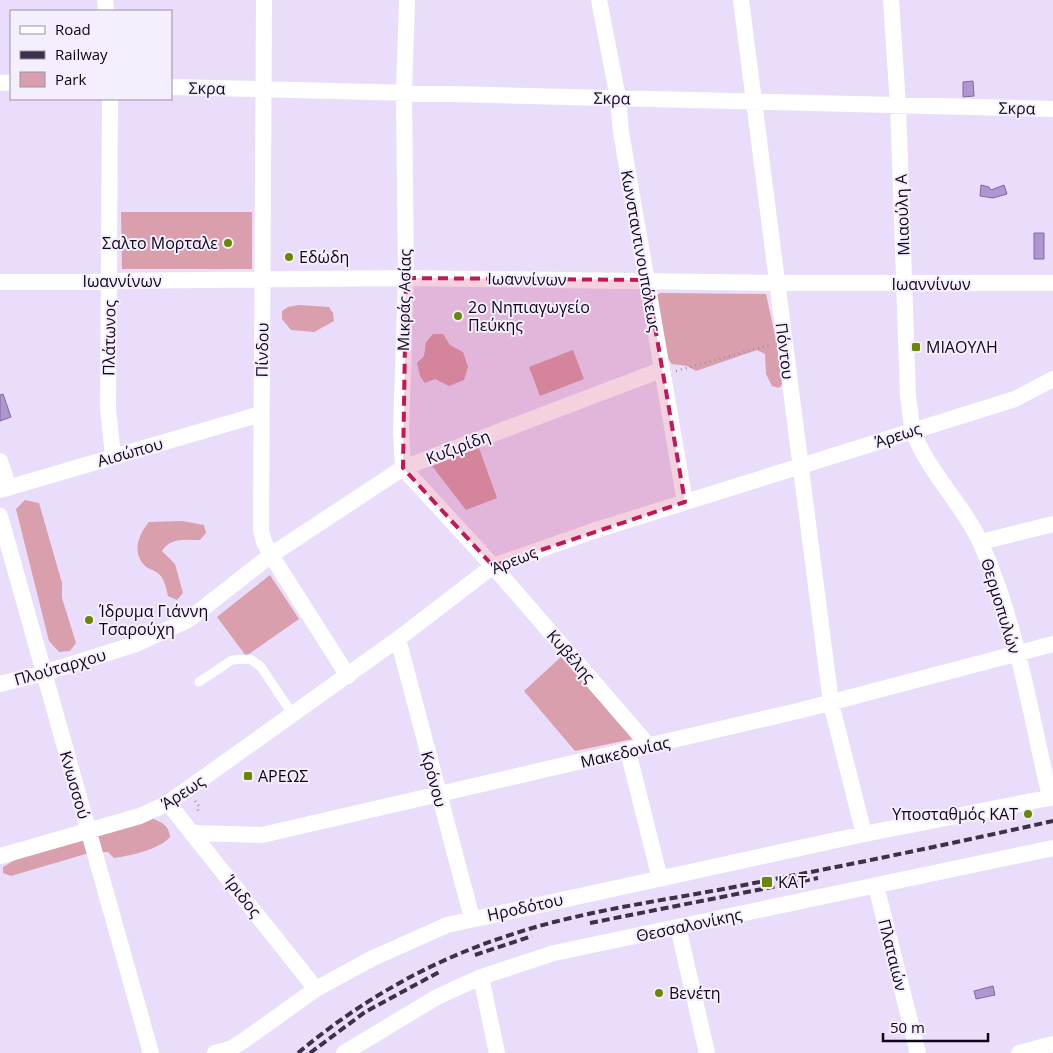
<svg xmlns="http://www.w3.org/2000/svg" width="1053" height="1053" viewBox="0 0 1053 1053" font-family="'Open Sans',sans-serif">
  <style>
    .green { fill: #d99fac }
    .water { fill: #b096d1; stroke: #806a9b }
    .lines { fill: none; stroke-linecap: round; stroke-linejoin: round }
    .path { stroke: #9a8eaa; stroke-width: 2.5; stroke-dasharray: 1 4; stroke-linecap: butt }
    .lane { stroke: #fff; stroke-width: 9 }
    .street { stroke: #fff; stroke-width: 16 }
    .rail { stroke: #3c304a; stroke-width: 4; stroke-dasharray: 8 4; stroke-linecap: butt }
    .marked { fill: #c2185b; fill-opacity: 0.2; stroke: #c2185b; stroke-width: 4; stroke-dasharray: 10 6; stroke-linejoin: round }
    .poi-dot { fill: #688802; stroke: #f4eefd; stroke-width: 2 }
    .labels { text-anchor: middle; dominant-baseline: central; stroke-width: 4; stroke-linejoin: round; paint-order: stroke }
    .street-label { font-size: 16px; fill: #10051d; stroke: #f4eefd }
    .poi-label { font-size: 16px; fill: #10051d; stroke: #f4eefd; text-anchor: start }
  </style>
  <rect width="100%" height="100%" fill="#eaddfb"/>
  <path class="green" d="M121 212H252V269H122Z
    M660 293 766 294 785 381 779 388 772 386 766 374 765 354 757 350 696 371 687 366 672 364 668 359 657 295Z
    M299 305 329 307 333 313 334 321 314 332 291 330 282 319V311L288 307Z
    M433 334H443L450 345 463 352 468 367 464 380 449 386 435 379 425 383 420 376 417 363 424 356 426 342Z
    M573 350 584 379 540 396 529 367Z
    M479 448 497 498 466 510 432 466Z
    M25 500 39 503 62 583V598L76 643 70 651 59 652 49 641 16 509Z
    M182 521 204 525 206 533 200 540C186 540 170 537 162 551L175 564 183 593 177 600 168 596C166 588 165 580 159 574 155 570 148 569 145 566 131 552 139 534 149 522Z
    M270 575 299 619 246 656 217 617Z
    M562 656 633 739 575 751 524 691Z
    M152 818C162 823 169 825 170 837 160 849 130 856 114 858L108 852 89 853 11 876 3 873V867L22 856Z"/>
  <path class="water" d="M973 81 974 96 963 97V82Z
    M981 185 989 187 991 190 1004 185 1007 194 993 198 980 196Z
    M1034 233H1044V259H1034Z
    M3 394 11 417 0 421V395Z
    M993 986 995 995 976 999 974 991Z"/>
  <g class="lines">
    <path class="path" d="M676 371 770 345
      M195 801 199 806 197 814"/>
    <path class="lane" d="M199 682 232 660 250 659 261 667 293 715"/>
    <path class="street" d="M105 0 106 11
      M264 0 261 531 264 542 271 555 348 676
      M407 0 404 93 406 278 401 431 403 468 493 566 649 746
      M599 0 618 98 621 132 685 502
      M741 0 831 703 864 834
      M891 0 898 105 908 396C910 407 910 419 913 430 925 469 965 506 981 544 1017 623 1030 713 1050 797
      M0 83H11
      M171 87 1053 109
      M110 99 108 409 113 456
      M0 282 406 278 777 283H1053
      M0 461 9 488
      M0 490 261 414
      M0 516 151 1053
      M981 542 1053 524
      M398 639 472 918
      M0 684 44 673 136 644 188 620 271 555 403 468 661 370
      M628 751 660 879
      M168 803 316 989
      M193 833 262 835 798 711 1053 644
      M0 856 140 816 168 803 398 639 493 566 593 531 1015 399 1053 379
      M876 886 918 1053
      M678 927 707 1053
      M481 977 497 1053
      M215 1053 230 1049 246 1039 316 989 371 959 447 925 864 834 1053 797
      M344 1053 437 997 481 977 554 953 1053 848
      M1019 1053 1053 1044"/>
    <path class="rail" d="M590 923 818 878
      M475 955 532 936
      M298 1053C360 1001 430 961 507 936 586 909 672 900 754 883 854 864 954 843 1053 821
      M310 1053 365 1012 441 971"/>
  </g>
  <path class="marked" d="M406 278 647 280 685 502 493 566 403 468Z"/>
  <g class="poi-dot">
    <circle cx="228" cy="243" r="5"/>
    <circle cx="289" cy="257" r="5"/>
    <circle cx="458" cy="316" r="5"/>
    <rect x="911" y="342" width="10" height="10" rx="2.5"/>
    <circle cx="89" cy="620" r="5"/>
    <rect x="243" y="771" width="10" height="10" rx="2.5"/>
    <circle cx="1028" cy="814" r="5"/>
    <rect x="761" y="876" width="12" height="12" rx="2.5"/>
    <circle cx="659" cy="993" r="5"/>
  </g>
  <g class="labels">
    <g class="street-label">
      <text transform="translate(207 88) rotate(1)">Σκρα</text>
      <text transform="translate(612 98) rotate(1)">Σκρα</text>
      <text transform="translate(1017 108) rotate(1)">Σκρα</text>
      <text transform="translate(902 215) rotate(-92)">Μιαούλη Α</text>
      <text transform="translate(641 251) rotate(80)">Κωνσταντινουπόλεως</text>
      <text transform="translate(527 279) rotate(1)">Ιωαννίνων</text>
      <text x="122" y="281">Ιωαννίνων</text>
      <text x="931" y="284">Ιωαννίνων</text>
      <text transform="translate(404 300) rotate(-89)">Μικράς Ασίας</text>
      <text transform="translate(109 338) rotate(-89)">Πλάτωνος</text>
      <text transform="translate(262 350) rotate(-89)">Πίνδου</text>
      <text transform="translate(785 351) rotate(83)">Πόντου</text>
      <text transform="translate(898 435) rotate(-18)">Άρεως</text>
      <text transform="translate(458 447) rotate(-21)">Κυζιρίδη</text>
      <text transform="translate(130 452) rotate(-16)">Αισώπου</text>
      <text transform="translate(514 560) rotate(-22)">Άρεως</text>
      <text transform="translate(1001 606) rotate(73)">Θερμοπυλών</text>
      <text transform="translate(571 656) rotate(49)">Κυβέλης</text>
      <text transform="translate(60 667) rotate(-16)">Πλούταρχου</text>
      <text transform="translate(625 752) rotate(-13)">Μακεδονίας</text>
      <text transform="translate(434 779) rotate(75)">Κρόνου</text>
      <text transform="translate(75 785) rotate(74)">Κνωσσού</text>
      <text transform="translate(183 792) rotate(-33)">Άρεως</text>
      <text transform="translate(243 896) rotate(52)">Ίριδος</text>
      <text transform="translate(525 907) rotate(-12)">Ηροδότου</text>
      <text transform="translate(689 925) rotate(-12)">Θεσσαλονίκης</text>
      <text transform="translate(893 955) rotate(76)">Πλαταιών</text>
    </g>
    <g class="poi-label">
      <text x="218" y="243" text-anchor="end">Σαλτο Μορταλε</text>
      <text x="299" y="257">Εδώδη</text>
      <text x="468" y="307">2ο Νηπιαγωγείο<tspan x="468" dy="18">Πεύκης</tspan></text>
      <text x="926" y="347">ΜΙΑΟΥΛΗ</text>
      <text x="99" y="611">Ίδρυμα Γιάννη<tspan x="99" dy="18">Τσαρούχη</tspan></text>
      <text x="258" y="776">ΑΡΕΩΣ</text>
      <text x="1018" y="814" text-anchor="end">Υποσταθμός ΚΑΤ</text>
      <text x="778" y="882">ΚΑΤ</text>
      <text x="669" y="993">Βενέτη</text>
    </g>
  </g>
  <rect x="10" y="10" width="162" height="90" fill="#f4eefd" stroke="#9991a3"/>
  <rect x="20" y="26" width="25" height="8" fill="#ffffff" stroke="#9991a3"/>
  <text x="55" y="35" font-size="15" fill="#10051d">Road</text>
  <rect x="20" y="51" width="25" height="8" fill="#3c304a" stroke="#9991a3"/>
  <text x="55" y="60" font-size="15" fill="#10051d">Railway</text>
  <rect x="20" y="72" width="25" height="15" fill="#d99fac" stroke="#9991a3"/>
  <text x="55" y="85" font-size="15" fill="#10051d">Park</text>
  <path d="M883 1033v8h105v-8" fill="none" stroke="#10051d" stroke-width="2.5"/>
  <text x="890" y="1033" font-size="15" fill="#10051d" stroke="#f4eefd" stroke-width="4" paint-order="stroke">50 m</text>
</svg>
